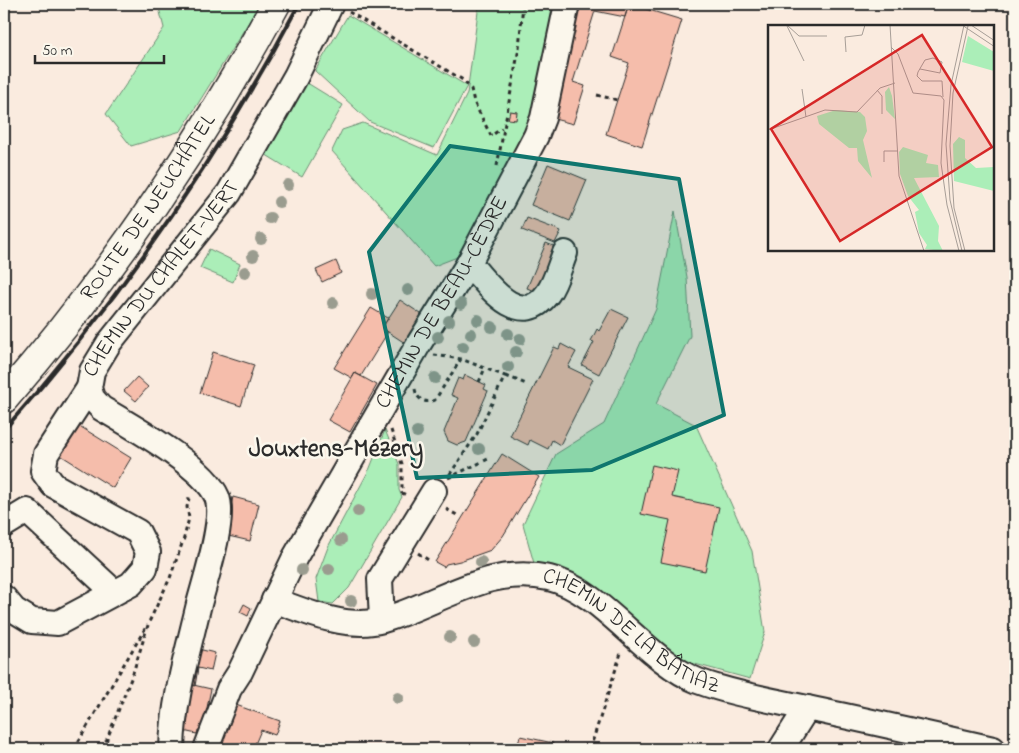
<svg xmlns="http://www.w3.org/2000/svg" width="1019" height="753" viewBox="0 0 1019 753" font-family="'Indie Flower',sans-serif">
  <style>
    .green { fill: #abeeb8; stroke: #6b8c72 }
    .building { fill: #f5bdab; stroke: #2b2b2b }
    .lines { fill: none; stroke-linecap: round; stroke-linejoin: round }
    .minor-casing { stroke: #2b2b2b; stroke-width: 28 }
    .major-casing { stroke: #2b2b2b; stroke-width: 31 }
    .path { stroke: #2b2b2b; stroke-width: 3; stroke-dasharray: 4 4; stroke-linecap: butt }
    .minor { stroke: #fbf7ec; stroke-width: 24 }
    .major { stroke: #fbf7ec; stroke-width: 28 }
    .rail { stroke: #2b2b2b; stroke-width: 4 }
    .tree { fill: #9a9c8f }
    .marked { fill: #0f766e; fill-opacity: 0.2; stroke: #0f766e; stroke-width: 4; stroke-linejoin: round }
    .labels { text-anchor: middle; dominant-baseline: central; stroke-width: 5; stroke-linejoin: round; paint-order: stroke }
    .street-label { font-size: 22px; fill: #2b2b2b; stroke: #fbf7ec }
    .quarter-label { font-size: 25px; font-weight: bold; fill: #2b2b2b; stroke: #fbf7ec }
    .inset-road { fill: none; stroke: #a79e97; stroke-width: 1 }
    .view { fill: #d62828; fill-opacity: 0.15; stroke: #d62828; stroke-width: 2.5 }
    .inset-edge { fill: none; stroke: #2b2b2b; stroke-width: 2.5 }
  </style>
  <rect width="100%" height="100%" fill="#faebdf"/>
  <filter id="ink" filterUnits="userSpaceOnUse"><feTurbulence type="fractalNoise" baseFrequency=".02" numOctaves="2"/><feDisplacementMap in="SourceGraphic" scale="10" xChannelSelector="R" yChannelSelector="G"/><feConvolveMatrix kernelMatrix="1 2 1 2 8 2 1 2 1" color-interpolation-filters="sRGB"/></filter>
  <g filter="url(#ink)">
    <path class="green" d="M158 4H260L181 131 131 146 106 114 164 28Z
      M479 4H548L554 11 526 148 465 254 434 266 332 151 342 130 363 123 437 155 467 94Z
      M348 15 467 86 434 148 370 122 315 71Z
      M304 81 343 105 302 177 263 153Z
      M675 211 687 277 690 336 656 404 696 425 752 551 765 632 750 679 640 649 535 567 523 524 556 454 604 424 656 309Z
      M209 249 240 264 233 282 200 268Z
      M385 430 399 464V490L402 497 349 588 333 604 319 602 316 579 328 547 370 468Z"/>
    <path class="building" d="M572 4H629L625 17 595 11 573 82 585 86 573 124 547 117Z
      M629 4 682 20 642 146 606 134 629 63 612 57Z
      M510 111 517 112 516 120 508 119Z
      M548 164 587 180 570 221 531 205Z
      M527 218 561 231 555 243 522 230Z
      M546 243 558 248 539 293 527 288Z
      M336 261 341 273 322 282 316 270Z
      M400 300 424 316 405 343 382 328Z
      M371 308 388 318 382 328 388 332 361 376 355 373 352 378 334 368Z
      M611 309 628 317 599 374 582 365 594 342 591 341 597 329 599 331Z
      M561 344 576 352 568 367 593 379 560 445 552 440 548 449 530 440 528 445 510 436 554 347 559 349Z
      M213 352 254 365 241 406 200 393Z
      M355 373 377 385 350 432 328 420Z
      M465 375 486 385 484 389 488 391 466 442 457 445 448 441 444 432 458 398 451 395 458 378 463 380Z
      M137 377 148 387 136 401 124 391Z
      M73 422 131 458 113 488 54 451Z
      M502 454 539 477 503 536 491 550 460 561 446 564 444 567 435 562Z
      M652 465 678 471 672 497 719 507 705 571 661 562 670 520 641 514Z
      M233 497 259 504 250 541 224 535Z
      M244 604 251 608 248 616 240 612Z
      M198 649 215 653 211 671 198 668 195 686 190 684Z
      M189 684 211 689 202 731 198 730 197 734 183 731Z
      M236 705 280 721 275 735 261 730 253 749H230L221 746Z
      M520 736 553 743 552 749H517Z
      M144 746 162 749H144Z"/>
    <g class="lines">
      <defs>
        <g id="minor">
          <path d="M469 263C487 284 520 332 548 293 556 282 560 265 565 253"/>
          <path d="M4 525 27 511 114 592"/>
          <path d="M4 598 14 610 32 621 58 623 131 584 145 568 148 552 138 532 53 485 43 471 46 454 89 388"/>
          <path id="s1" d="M274 600C306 612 348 630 383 620 439 604 488 564 549 578 602 590 645 660 698 681 733 694 771 700 807 708 869 721 931 735 993 749"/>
          <path d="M382 620 380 579 434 491"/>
          <path id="s2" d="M172 749C173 702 187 654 198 608 204 583 226 519 217 497 204 466 131 426 101 408L92 398 89 388 92 371 109 343 229 193 296 76 331 4"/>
          <path id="s3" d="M206 749 229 689 240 672 295 557 418 345 469 263 536 136 543 118 567 4"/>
          <path d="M781 749 807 708"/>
        </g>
        <g id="major">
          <path id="s4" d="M4 399C109 278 200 145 276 4"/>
        </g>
      </defs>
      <use href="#minor" class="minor-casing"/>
      <use href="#major" class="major-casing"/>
      <path class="path" d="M349 12 463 80 471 89 474 102 491 136 502 128
        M597 95 617 100
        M497 166 519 48 523 4
        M434 355 461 359
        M506 376 526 384
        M479 382 485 368
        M415 389C417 400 425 404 435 400L461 359 505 376 477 434 448 477
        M391 430 402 464V493L408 496
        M448 478 488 459
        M446 509 457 515
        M418 553 430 561
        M77 744 84 749
        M74 749 146 627
        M103 749 132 676 149 622 170 578 184 538 189 518 187 507 190 494
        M590 749 622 650"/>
      <use href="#minor" class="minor"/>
      <use href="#major" class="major"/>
      <path class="rail" d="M4 430C119 301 218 157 299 4"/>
    </g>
    <g class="tree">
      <circle cx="288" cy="185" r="6"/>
      <circle cx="279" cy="202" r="6"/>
      <circle cx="270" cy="218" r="6"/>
      <circle cx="261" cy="239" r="6"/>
      <circle cx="253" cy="256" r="6"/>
      <circle cx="245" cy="272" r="6"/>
      <circle cx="408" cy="290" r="6"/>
      <circle cx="372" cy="294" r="6"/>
      <circle cx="333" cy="303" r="6"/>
      <circle cx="461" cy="304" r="6"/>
      <circle cx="478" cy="320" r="6"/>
      <circle cx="449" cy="321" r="6"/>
      <circle cx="492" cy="327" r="6"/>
      <circle cx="471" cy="334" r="6"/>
      <circle cx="508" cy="334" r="6"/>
      <circle cx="438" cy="337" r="6"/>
      <circle cx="520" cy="339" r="6"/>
      <circle cx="463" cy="347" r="6"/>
      <circle cx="516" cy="352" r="6"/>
      <circle cx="508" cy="367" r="6"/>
      <circle cx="435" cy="378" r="6"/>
      <circle cx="417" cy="432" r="6"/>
      <circle cx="479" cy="449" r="6"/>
      <circle cx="358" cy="511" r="6"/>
      <circle cx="341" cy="540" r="6"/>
      <circle cx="481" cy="562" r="6"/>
      <circle cx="329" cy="569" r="6"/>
      <circle cx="302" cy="570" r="6"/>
      <circle cx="351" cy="601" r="6"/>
      <circle cx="450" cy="637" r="6"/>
      <circle cx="474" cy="642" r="6"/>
      <circle cx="398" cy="698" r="6"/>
    </g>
  </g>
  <path class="marked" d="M450 146 679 179 724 415 592 470 417 478 369 252Z"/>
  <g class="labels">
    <g class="street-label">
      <text stroke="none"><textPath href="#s4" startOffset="240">ROUTE DE NEUCHÂTEL</textPath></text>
      <text stroke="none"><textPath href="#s2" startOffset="562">CHEMIN DU CHALET-VERT</textPath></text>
      <text stroke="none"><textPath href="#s3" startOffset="506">CHEMIN DE BEAU-CÈDRE</textPath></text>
      <text stroke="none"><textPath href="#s1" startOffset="386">CHEMIN DE LA BÂTIAZ</textPath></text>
    </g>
    <g class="quarter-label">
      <text x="336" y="450">Jouxtens-Mézery</text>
    </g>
  </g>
  <g transform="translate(768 25)">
    <rect width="226" height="226" fill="#faebdf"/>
    <path d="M200 11 226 27V46L194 37ZM121 62 124 71 127 94 118 85 117 67ZM68 85 92 87 97 92 99 106 95 115 104 153 90 136 89 123H81L51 99 49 91ZM191 112 197 115V133L208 143 226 142V166L186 156 185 119ZM135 122 160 130 158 138 170 140 171 152 146 153 171 201 170 216 175 226 157 224 159 220 151 208 147 187 151 185 140 171 132 149 131 127Z" fill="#abeeb8"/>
    <path class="inset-road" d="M19 0 31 11H59M122 0 131 151 156 226M194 0 227 22M203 0 227 16M19 1 36 36M123 22 130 29 145 68 173 71 176 75 173 138 179 180 191 226M78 27 77 12 94 10 97 0M152 44 172 48 174 37 165 33 157 35 150 47 149 51 154 56H174L175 72M34 64 38 92M109 65 114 71V89M0 105 57 85 89 87 112 63 127 58M116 137V126H130M194 226 182 175 178 119 183 60 196 0M197 226 186 183 182 121 185 68 200 1"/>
    <path class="view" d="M154 10 224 122 72 216 3 104Z"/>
    <rect width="226" height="226" class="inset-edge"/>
  </g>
  <rect width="1019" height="753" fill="none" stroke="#fbf7ec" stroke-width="20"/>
  <rect x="10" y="10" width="999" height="733" fill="none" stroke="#2b2b2b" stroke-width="2" filter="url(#ink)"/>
  <path d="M35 55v8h129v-8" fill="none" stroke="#2b2b2b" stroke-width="2.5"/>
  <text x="42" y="55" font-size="15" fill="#2b2b2b" stroke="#fbf7ec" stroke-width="4" paint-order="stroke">50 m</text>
</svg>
